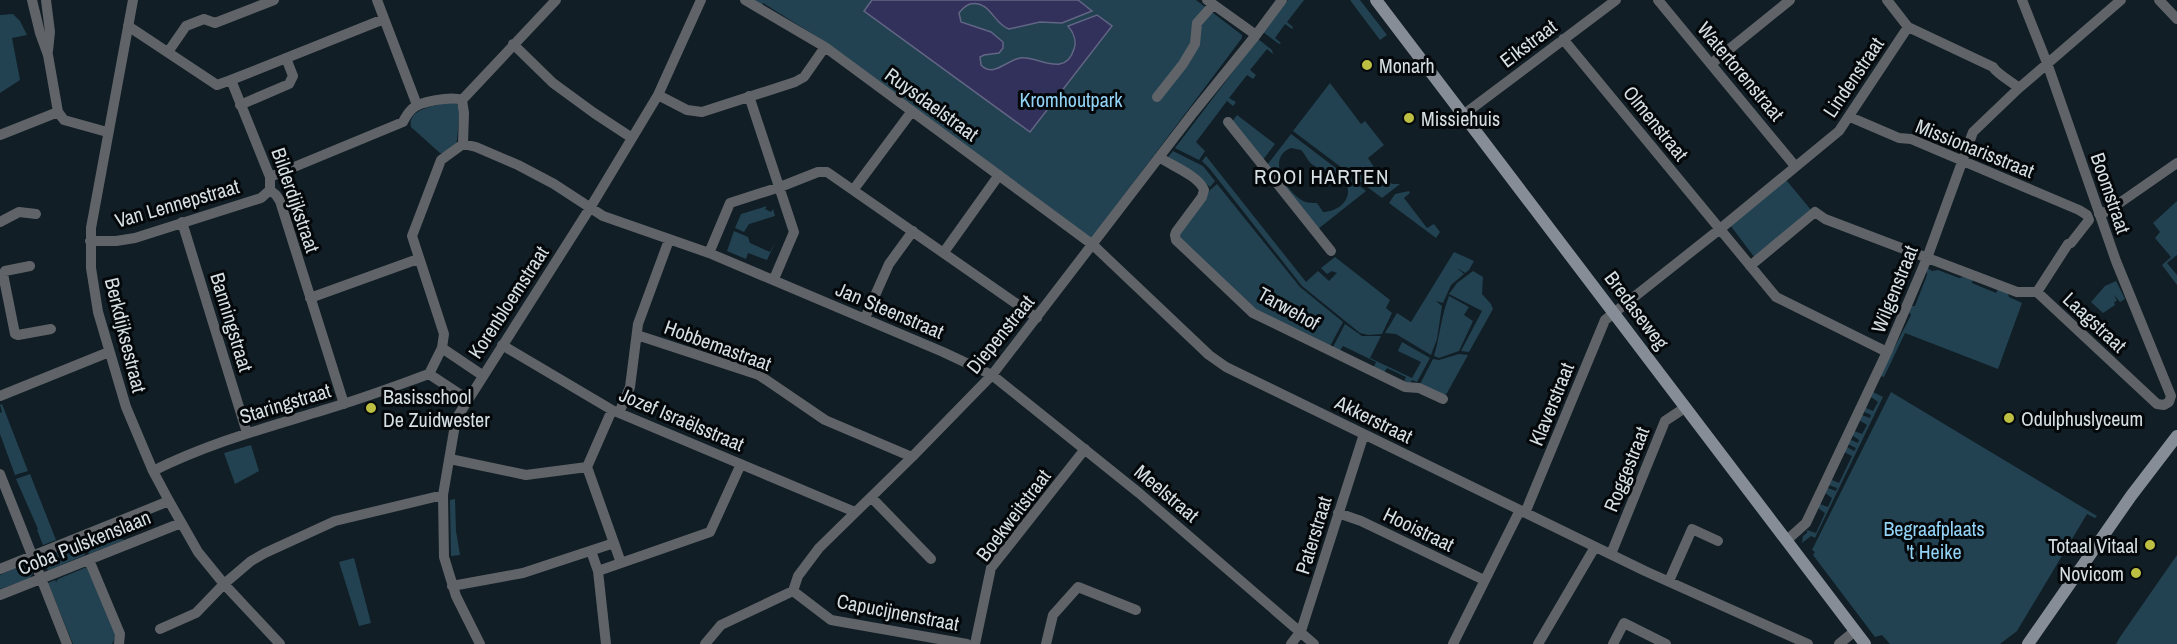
<svg xmlns="http://www.w3.org/2000/svg" width="2177" height="644" viewBox="0 0 2177 644" font-family="'Archivo Narrow',sans-serif">
  <style>
    .green { fill: #224252; fill-rule: evenodd }
    .water { fill: #31315b; stroke: #626584; stroke-width: 1.5 }
    .lines { fill: none; stroke-linecap: round; stroke-linejoin: round }
    .street { stroke: #606469; stroke-width: 10 }
    .secondary { stroke: #868d96; stroke-width: 12 }
    .poi-dot { fill: #bdbf43; stroke: #04080a; stroke-width: 2 }
    .labels { text-anchor: middle; dominant-baseline: central; stroke-width: 6; stroke-linejoin: round; paint-order: stroke }
    .street-label { font-size: 20px; fill: #d6dfe3; stroke: #04080a }
    .poi-label { font-size: 20px; fill: #d6dfe3; stroke: #04080a; text-anchor: start }
    .park-label { font-size: 20px; fill: #92d3f6; stroke: #04080a }
    .neighbourhood-label { font-size: 21px; letter-spacing: 1.5px; fill: #d6dfe3; stroke: #04080a }
  </style>
  <rect width="100%" height="100%" fill="#111e25"/>
  <path class="green" d="M755 0H1196L1242 35V38L1091 239 822 40 763 3 761 6Z
    M1288 0H1304L1287 22 1293 27 1292 29 1285 24 1275 38 1281 43 1279 44 1263 32Z
    M1350 0H1360L1387 35 1380 40Z
    M13 14 20 21 27 35 12 38 20 80 0 93V15Z
    M1258 39 1272 50 1273 54 1267 49 1250 70 1256 75 1253 79 1247 75 1229 98 1236 102 1233 106 1227 101 1196 142 1205 151 1199 160 1175 148Z
    M1330 83 1361 124 1365 121 1384 145 1368 158C1379 173 1378 185 1400 184L1382 198 1293 131Z
    M450 102 457 104 460 108 457 140 456 143 443 153H440L411 127C407 108 436 106 450 102Z
    M1237 115 1275 144 1262 161 1232 122Z
    M1291 134 1366 191 1318 229 1267 165ZM1291 148 1301 150C1306 155 1308 162 1313 165 1322 171 1337 170 1344 180 1356 197 1339 212 1323 212L1317 203C1313 203 1307 203 1303 201 1287 192 1265 158 1291 148Z
    M1173 151 1203 166 1215 181 1210 187 1189 170 1167 158Z
    M1206 156 1306 282 1318 271 1329 281 1337 273 1332 271 1327 274 1321 268 1335 257 1390 300 1386 308 1392 313 1382 334 1368 335 1360 333 1302 286 1209 168 1202 161Z
    M1784 180 1787 181 1811 210 1755 258 1730 225Z
    M1217 184 1300 287 1343 322 1329 348 1254 308 1180 238 1179 234 1210 190Z
    M1409 191 1410 193 1404 198 1427 228 1434 224 1440 232 1436 238 1389 203 1395 194Z
    M2177 201V255L2167 263 2177 275V285L2162 265 2171 257 2155 238 2160 232 2153 223Z
    M767 206 765 209 771 212 773 209 775 216 749 224 744 232 735 228 741 214Z
    M734 231 748 237 750 243 770 252 776 241 767 260 748 253 746 259 727 251Z
    M1454 252 1474 261 1469 270 1465 273 1457 268 1464 274 1451 285 1443 303 1436 301 1442 306 1437 339 1431 355 1396 334 1385 333 1397 313 1411 322Z
    M1926 267 1932 271 1938 270 1959 278 1963 277 1973 279 1972 283 1996 293 1998 289H2006L2009 297 2022 303 1998 369 1905 333 1884 377 1880 376 1911 315 1909 312 1911 306H1915L1927 275Z
    M1473 271 1483 277 1482 294 1491 304 1493 309 1469 352 1461 351 1482 311 1449 294 1457 283Z
    M2116 281 2125 299 2120 302 2114 295 2117 301 2114 302 2115 305 2103 313 2091 302 2105 286Z
    M1449 296 1469 307 1464 315 1473 321 1459 351 1439 358 1434 356C1440 336 1441 316 1449 296Z
    M1345 324 1362 336H1381L1370 358 1412 378 1421 362 1398 351 1402 342 1430 358 1417 382 1412 380 1410 384H1403L1406 377 1387 368 1383 374 1373 369 1376 362 1343 346 1339 352 1332 349Z
    M1459 354 1468 355 1447 393 1445 395 1420 384 1433 359 1439 360Z
    M1873 392 1883 397 1815 538 1811 536 1802 543 1803 536 1807 533V530L1816 533 1825 513 1818 508 1820 504 1828 507 1832 498 1825 493 1828 488 1836 491 1837 488 1829 485 1832 480 1839 483 1852 456 1844 452 1847 447 1854 451 1856 448 1848 444 1851 440 1858 443 1859 440 1852 435 1854 431 1862 434 1867 425 1859 420 1862 415 1870 418 1871 415 1864 412 1866 408 1873 411 1878 402 1871 397Z
    M1891 392 2097 516 2095 518 2087 514 2017 631 2000 644H1890L1882 635 1875 637 1813 555 1815 552 1812 550Z
    M2 404 28 471 15 475 0 434V413L2 412 0 405Z
    M251 445 259 471 235 484 224 453Z
    M30 474 56 540 43 545 37 530 38 529 16 479Z
    M455 499 456 531 460 555 451 556 450 500Z
    M120 527 116 536 124 540 89 554 84 542Z
    M81 543 85 555 49 570 44 568 42 562 45 556Z
    M2177 555V644H2116L2120 637Z
    M354 558 371 623 359 626 339 562Z
    M24 564 31 566 34 571 30 578 0 589V575Z
    M87 567 115 634V638L112 644H73L48 583 55 580 56 582 58 579Z"/>
  <path class="water" d="M872 0H1078L1092 11 1062 23 1040 22 1009 29C993 24 991 0 970 4 965 6 962 9 959 13L961 22 991 32 1003 42V48L999 53 984 55 980 57 981 65C993 78 1007 60 1020 58 1037 55 1065 79 1074 49 1077 41 1073 32 1068 26L1097 15 1112 26 1030 132 864 11Z"/>
  <g class="lines">
    <path class="street" d="M32 0 40 33 48 55 58 112 64 120 107 132
      M46 0 50 32 48 51
      M133 0 91 228V268L98 312 126 407 153 471 169 501 198 552 224 584 280 644
      M377 0 417 105
      M745 0 825 47 1093 245 1209 355 1226 367 1645 571 1808 644
      M1207 0 1256 35
      M1658 0 1795 166
      M1887 0 1908 27 1993 67C1997 74 2012 82 2019 88
      M2022 0 2047 63 2116 261 2171 396 2169 402 2164 405 2157 404 2037 292 2068 244 2071 243 2089 220 2087 215
      M2159 0 2177 19
      M128 26 217 85 231 80 270 177V190
      M1563 39 1776 297 1887 352
      M513 44 553 83 594 113 632 138
      M168 52 186 26 204 19 215 23 274 0
      M1711 64 1790 0
      M231 80 384 19
      M658 95 687 110 702 112 795 82 804 77 825 47
      M749 96 794 232 774 279
      M1157 97 1183 64 1195 44 1197 23 1213 5
      M462 100 556 0
      M240 105 289 84 293 76 286 58
      M1463 115 1616 0
      M1850 117 1899 138 1911 139 2079 210 2087 215
      M1228 122 1331 251
      M0 135 58 112
      M463 144 441 160 412 236 444 334 442 348 482 375
      M463 144 476 147 518 165 554 184 603 216 709 253
      M1159 157C1172 166 1199 176 1204 190L1202 197 1176 232 1175 235 1176 240 1253 313 1405 387 1419 388 1443 399
      M270 177 403 122C405 118 408 113 411 110 419 101 452 96 462 100L464 113 463 144
      M854 189 912 111
      M270 190 276 195 280 201 344 404
      M2099 214 2108 211 2177 163
      M0 222 19 212 36 214
      M182 222 247 433
      M90 241H116L135 238 261 198 270 190
      M944 252 999 175
      M30 266 5 271 3 274 15 334 18 335 51 329
      M1750 266 1815 212 1825 219 2017 292H2037
      M310 298 418 259
      M865 318 889 264 913 231
      M1037 318 827 172H818L780 187 730 203 709 253 943 352 992 375 1139 493 1314 644
      M637 335 759 375 825 420 912 457
      M502 345 612 410 855 512
      M429 374 467 399
      M0 396 109 352
      M612 410 587 467 614 543
      M619 413 630 387 638 324 669 240
      M450 459 526 475 587 467
      M153 471C215 440 277 425 343 404 372 395 401 384 429 374L442 348
      M0 474 67 644
      M871 497 931 559
      M1338 513 1361 521 1484 580
      M1525 513 1605 320 1720 229 1839 131 1908 27
      M1787 540 1806 523 1887 352 1927 258 1973 132 2019 88 2121 0
      M1611 554 1665 421 1686 407
      M89 560 120 634 119 644
      M621 563 710 532 741 464
      M0 569 169 501
      M598 571 606 644
      M1669 581 1692 529 1718 541
      M452 586 523 573 614 543 621 563 598 571 591 551
      M793 591 831 620 967 644
      M0 595 181 523
      M160 629 196 613 224 584 251 561 265 553 335 521 443 495
      M480 644 456 596 444 557 443 495 456 419 590 208 658 95 701 0
      M705 644 721 625 793 591 798 576 819 548 912 457 992 375 1193 113 1256 35 1282 0
      M975 644 991 568 1085 449
      M1046 644 1053 615 1078 587 1136 610
      M1291 644 1301 631 1364 434
      M1453 644 1520 510
      M1538 644 1595 547
      M1613 644 1624 623 1666 644
      M1839 644 1855 631"/>
    <path class="secondary" d="M1376 0 1865 644
      M2028 644 2131 496 2177 436"/>
  </g>
  <g class="poi-dot">
    <circle cx="1367" cy="65" r="6"/>
    <circle cx="1409" cy="118" r="6"/>
    <circle cx="371" cy="408" r="6"/>
    <circle cx="2009" cy="418" r="6"/>
    <circle cx="2150" cy="545" r="6"/>
    <circle cx="2136" cy="573" r="6"/>
  </g>
  <g class="labels">
    <g class="street-label">
      <text transform="translate(1528 43) rotate(-37)">Eikstraat</text>
      <text transform="translate(1741 71) rotate(50)">Watertorenstraat</text>
      <text transform="translate(1853 77) rotate(-56)">Lindenstraat</text>
      <text transform="translate(932 104) rotate(36)">Ruysdaelstraat</text>
      <text transform="translate(1656 123) rotate(51)">Olmenstraat</text>
      <text transform="translate(1975 148) rotate(22)">Missionarisstraat</text>
      <text transform="translate(2111 193) rotate(71)">Boomstraat</text>
      <text transform="translate(296 200) rotate(71)">Bilderdijkstraat</text>
      <text transform="translate(177 203) rotate(-16)">Van Lennepstraat</text>
      <text transform="translate(1894 289) rotate(-68)">Wilgenstraat</text>
      <text transform="translate(508 302) rotate(-57)">Korenbloemstraat</text>
      <text transform="translate(1289 308) rotate(29)">Tarwehof</text>
      <text transform="translate(890 310) rotate(23)">Jan Steenstraat</text>
      <text transform="translate(1637 310) rotate(53)">Bredaseweg</text>
      <text transform="translate(232 322) rotate(73)">Banningstraat</text>
      <text transform="translate(2095 322) rotate(43)">Laagstraat</text>
      <text transform="translate(1000 334) rotate(-51)">Diepenstraat</text>
      <text transform="translate(126 335) rotate(76)">Berkdijksestraat</text>
      <text transform="translate(718 345) rotate(20)">Hobbemastraat</text>
      <text transform="translate(285 403) rotate(-17)">Staringstraat</text>
      <text transform="translate(1551 404) rotate(-68)">Klaverstraat</text>
      <text transform="translate(682 419) rotate(23)">Jozef Israëlsstraat</text>
      <text transform="translate(1374 419) rotate(26)">Akkerstraat</text>
      <text transform="translate(1626 469) rotate(-68)">Roggestraat</text>
      <text transform="translate(1167 493) rotate(40)">Meelstraat</text>
      <text transform="translate(1013 515) rotate(-53)">Boekweitstraat</text>
      <text transform="translate(1419 529) rotate(26)">Hooistraat</text>
      <text transform="translate(1313 535) rotate(-73)">Paterstraat</text>
      <text transform="translate(84 542) rotate(-22)">Coba Pulskenslaan</text>
      <text transform="translate(898 612) rotate(11)">Capucijnenstraat</text>
    </g>
    <g class="poi-label">
      <text x="1379" y="65">Monarh</text>
      <text x="1421" y="118">Missiehuis</text>
      <text x="383" y="396">Basisschool<tspan x="383" dy="23">De Zuidwester</tspan></text>
      <text x="2021" y="418">Odulphuslyceum</text>
      <text x="2138" y="545" text-anchor="end">Totaal Vitaal</text>
      <text x="2124" y="573" text-anchor="end">Novicom</text>
    </g>
    <g class="park-label">
      <text x="1071" y="99">Kromhoutpark</text>
      <text x="1934" y="528">Begraafplaats<tspan x="1934" dy="23">'t Heike</tspan></text>
    </g>
    <g class="neighbourhood-label">
      <text x="1322" y="176">ROOI HARTEN</text>
    </g>
  </g>
</svg>
